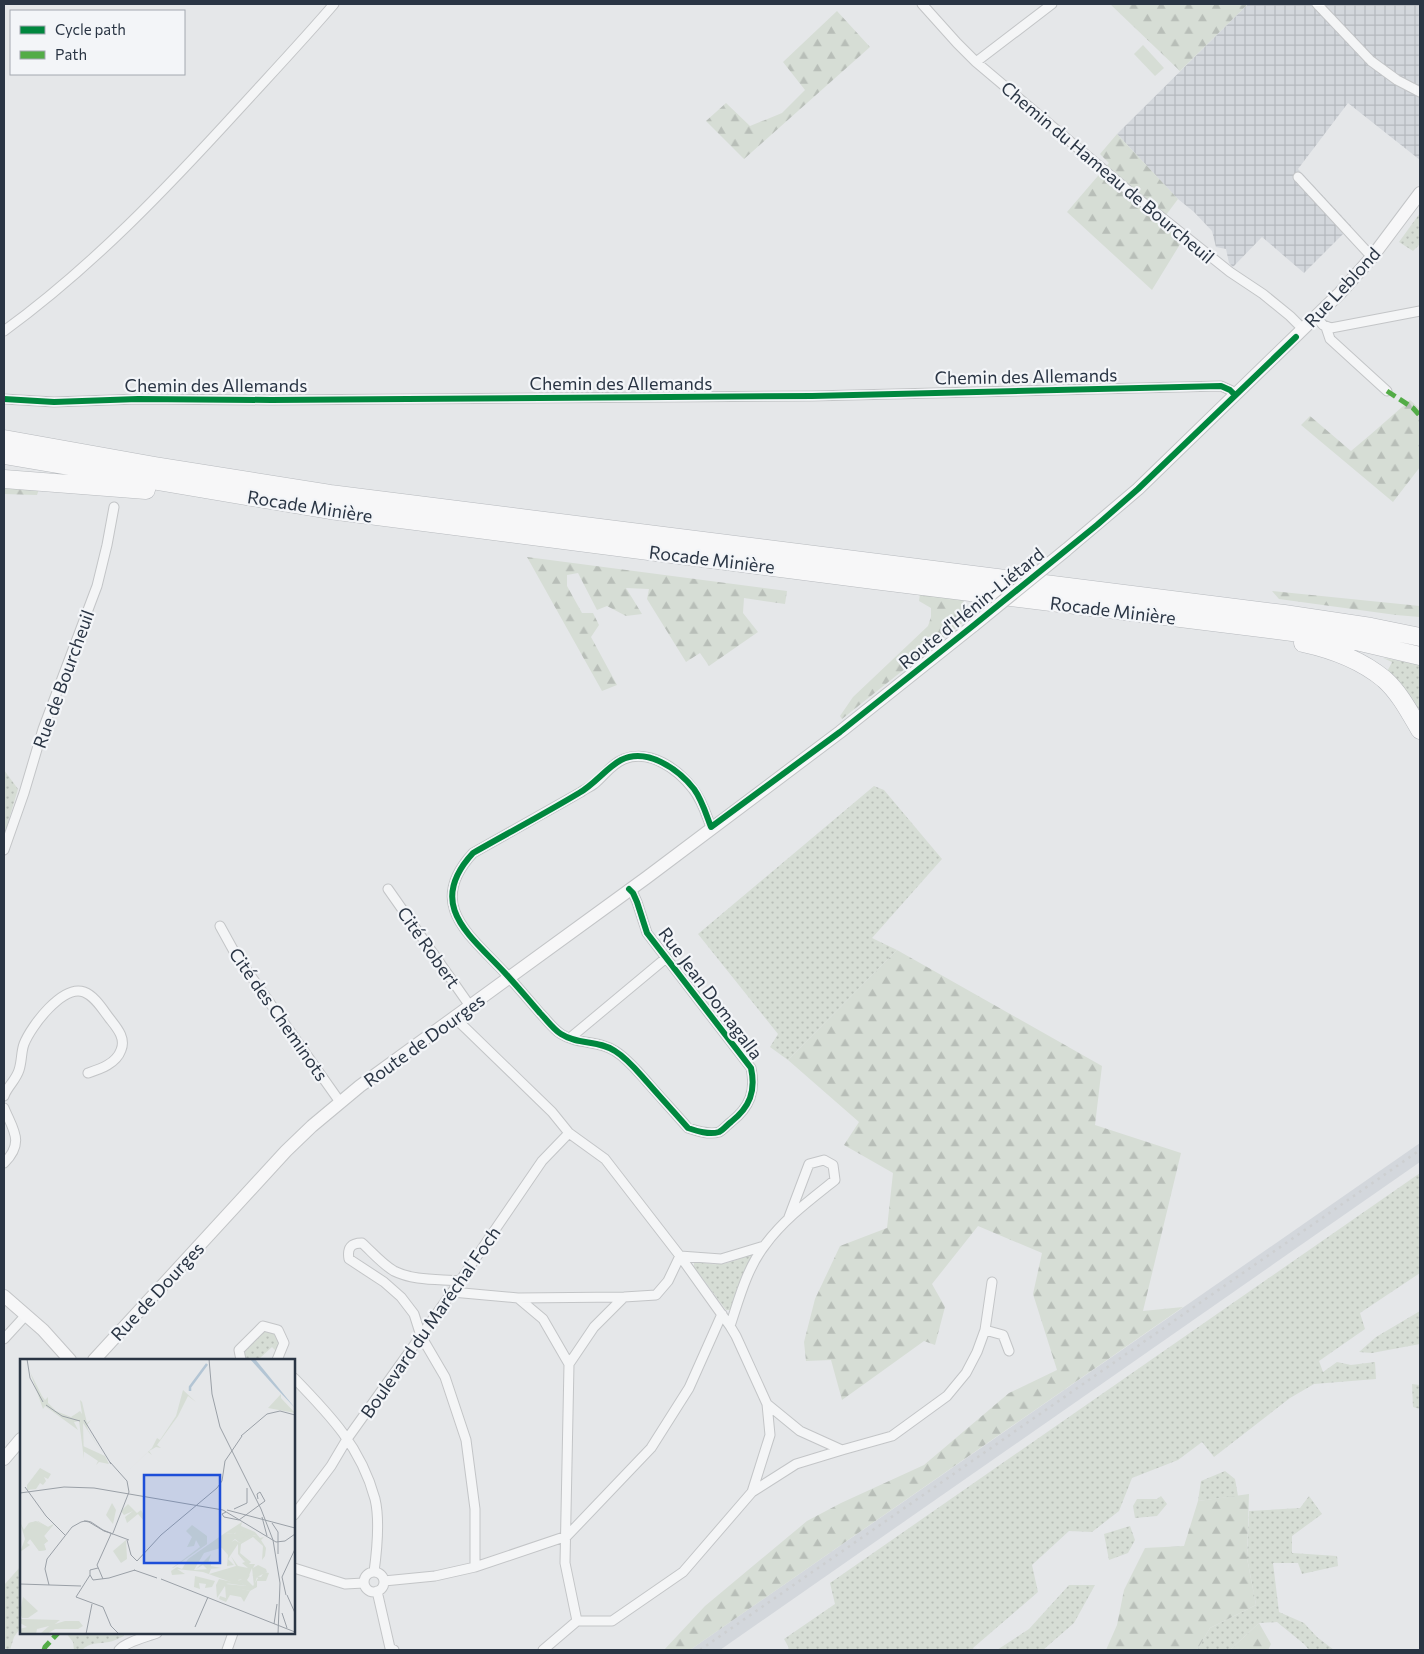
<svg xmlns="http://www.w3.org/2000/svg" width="1424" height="1654" viewBox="0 0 1424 1654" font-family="Commissioner,sans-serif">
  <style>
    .built { fill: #d3d7dc }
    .industrial { fill: url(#industrial-grid) }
    .green { fill: url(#green-dots) }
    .forest { fill: url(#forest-firs) }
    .pitch { fill: #d6ddd5 }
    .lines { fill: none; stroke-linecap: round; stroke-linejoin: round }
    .street-casing { stroke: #c3c5c7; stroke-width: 11 }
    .secondary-casing { stroke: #c3c5c7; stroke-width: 14 }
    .highway-casing { stroke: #b7babe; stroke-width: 19 }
    .street { stroke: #f4f5f6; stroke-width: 9 }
    .secondary { stroke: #f7f7f8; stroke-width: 12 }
    .highway { stroke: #f7f7f8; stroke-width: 18 }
    .rail { stroke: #cdcfd1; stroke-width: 2.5; stroke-dasharray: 2.5 5; stroke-linecap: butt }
    .secondary-bridge-casing { stroke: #c3c5c7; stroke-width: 14; stroke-linecap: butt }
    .secondary-bridge { stroke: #f7f7f8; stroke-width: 12 }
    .quiet { stroke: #53ac47; stroke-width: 5; stroke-dasharray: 10 5; stroke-linecap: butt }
    .cycleway-casing { stroke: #f3f5f8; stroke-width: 9 }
    .cycleway { stroke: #00873e; stroke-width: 6 }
    .labels { text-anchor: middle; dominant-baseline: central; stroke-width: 4.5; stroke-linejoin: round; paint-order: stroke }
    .street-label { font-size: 18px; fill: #2a3544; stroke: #f3f5f8 }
    .inset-river { fill: none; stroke: #b3c5d4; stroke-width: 2.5 }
    .inset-road { fill: none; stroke: #9aa0a7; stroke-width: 1 }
    .view { fill: #1d4ed8; fill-opacity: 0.15; stroke: #1d4ed8; stroke-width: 2.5 }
    .inset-edge { fill: none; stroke: #2a3544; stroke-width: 2.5 }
  </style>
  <defs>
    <pattern id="industrial-grid" width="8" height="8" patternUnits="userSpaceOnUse" patternTransform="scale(1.25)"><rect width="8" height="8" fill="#d3d7dc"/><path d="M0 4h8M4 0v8" fill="none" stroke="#b5b9be"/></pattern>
    <pattern id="green-dots" width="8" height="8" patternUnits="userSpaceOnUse" patternTransform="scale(1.25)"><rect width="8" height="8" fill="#d6ddd5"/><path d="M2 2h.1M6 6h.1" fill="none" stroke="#b8beb8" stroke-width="1.8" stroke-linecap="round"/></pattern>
    <pattern id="forest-firs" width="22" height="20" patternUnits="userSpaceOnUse" patternTransform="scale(1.25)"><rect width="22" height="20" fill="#d6ddd5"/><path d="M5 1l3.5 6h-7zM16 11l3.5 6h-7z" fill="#b8beb8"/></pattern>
  </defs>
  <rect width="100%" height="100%" fill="#e5e7e9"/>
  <path class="built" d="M1420 1143V1162L720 1650H690Z"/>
  <path class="industrial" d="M1248 4H1420V160L1348 103 1298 169 1351 226 1304 273 1262 237 1233 267 1229 263 1226 249 1216 247 1212 231 1194 212 1178 199 1117 134Z"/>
  <path class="green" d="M1420 213V244L1413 251 1399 242Z
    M1383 658 1420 664V713L1387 672 1392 662Z
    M4 770 18 789 4 836Z
    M874 786 884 790 942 859 872 938 897 950 788 1060 770 1047 778 1034 698 934Z
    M1420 1173V1273L1360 1313 1365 1329 1319 1361 1323 1372 1337 1362 1351 1365 1375 1362 1376 1379 1314 1384 1290 1398 1214 1457 1202 1442 1178 1460 1132 1478 1119 1511 1092 1532 1069 1531 1032 1565 1038 1592 973 1648 974 1650H787L789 1648 784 1639 835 1604 830 1583Z
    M750 1253 753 1255V1258L732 1310H726L694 1267V1263C701 1261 710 1265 718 1264 730 1264 740 1258 750 1253Z
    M1420 1311V1344L1372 1353 1359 1352 1376 1337Z
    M265 1330 276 1333C279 1340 281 1346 277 1352L272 1347 260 1358 262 1360H243V1349Z
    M1412 1384 1420 1385V1409L1413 1407Z
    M1225 1471 1235 1479 1238 1496 1198 1501 1201 1481Z
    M1161 1496 1167 1504 1157 1516 1135 1518 1133 1506 1137 1499H1157Z
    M1309 1496 1322 1514 1292 1536V1553L1337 1556 1338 1566 1302 1574 1298 1563H1273L1279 1612 1304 1623 1317 1637 1334 1650H1309L1304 1644 1277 1622 1259 1623 1230 1650H1197L1210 1628 1256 1605 1247 1558 1249 1511 1300 1508Z
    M1130 1526 1135 1540 1128 1553 1109 1560 1104 1534Z
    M21 1566V1627L14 1637 10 1650H4V1585Z
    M1069 1585H1095L1074 1623 1043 1650H997L1029 1629Z
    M66 1633H124V1636C119 1638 114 1641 109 1642 99 1644 89 1642 82 1650H74L73 1642Z"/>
  <path class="forest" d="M1110 4H1248L1180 71Z
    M837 11 870 47 744 159 706 121 726 103 750 126 782 113 805 90 783 62Z
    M1117 134 1178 199 1160 223 1182 241 1152 290 1067 212 1109 163 1100 154Z
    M1410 400 1420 409V467L1393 502 1301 425 1310 416 1351 451 1370 435Z
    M4 485 39 489 37 495 4 494Z
    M527 557 787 591 785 604 744 598 743 613 758 632 709 666 700 653 686 662 647 599 649 589 626 588 642 614 626 616 607 606 597 610 578 573 567 575V586L582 613H593L599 625 591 637 617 685 602 691Z
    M1272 591 1420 606V617L1396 615 1279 599Z
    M920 594 963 600 971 616 842 719 840 716 853 697 928 626 931 617V608L919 601Z
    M897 950 1102 1066 1095 1125 1181 1153 1143 1311 1183 1307 690 1650H664L705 1606 807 1521 841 1503 924 1465 1009 1393 1057 1370 1033 1294 1042 1253 978 1226 932 1284 945 1307 935 1345 924 1341 842 1400 831 1360 806 1361 804 1342 815 1299 840 1246 887 1228 893 1173 844 1145 859 1122 788 1060Z
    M1249 1494 1247 1558 1256 1605 1210 1628 1197 1650H1106L1117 1625 1124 1590 1145 1548 1184 1546 1198 1501Z
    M1259 1623 1271 1644 1268 1650H1230Z"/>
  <path class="pitch" d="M1143 45 1164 68 1155 76 1134 54Z"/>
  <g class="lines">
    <defs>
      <path id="street" d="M922 4 957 43 976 62 1130 192 1230 272 1263 294 1290 316 1303 329
        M1317 4 1371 61 1397 80 1420 92
        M976 62 1052 4
        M1298 177 1372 257
        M1316 317 1323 325 1331 328 1420 311
        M1326 327 1330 339 1387 391
        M4 331C92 267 167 188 240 108 272 73 304 39 334 4
        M4 399 54 402 138 399 271 400 812 396 1221 386 1230 390 1235 395
        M4 850 24 793 43 729 97 586 107 545 114 507
        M388 889 470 1006
        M629 889 633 893 637 902 647 933 751 1068C756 1091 750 1107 731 1122 727 1125 723 1130 719 1132 709 1135 697 1131 688 1128 675 1113 661 1098 648 1083 638 1072 628 1059 615 1051 599 1040 578 1045 561 1034 553 1029 547 1020 540 1013 528 999 517 986 505 973 470 935 425 905 473 853L581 792C585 789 590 787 594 784 604 776 611 764 624 759 650 749 678 769 693 789 702 800 706 814 711 827
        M220 926 236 955 340 1102
        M454 1017 552 1112 569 1133 605 1159 680 1256 730 1326 736 1336 767 1404 770 1435 752 1492
        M570 1038 666 958
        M4 1096C7 1087 16 1080 19 1070 22 1061 21 1052 24 1044 31 1026 63 984 84 992 95 996 103 1010 110 1019 117 1028 126 1038 121 1050 116 1064 100 1069 88 1073
        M4 1108C13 1130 25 1142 4 1163
        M460 1281C439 1279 414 1281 394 1271 382 1264 372 1252 362 1243 351 1243 347 1248 349 1259L384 1282 401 1297 414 1314 421 1336 445 1377 466 1440 475 1509V1567
        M452 1292 518 1298 624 1297 656 1295 668 1281 680 1256 721 1259 764 1246
        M518 1298 543 1319 569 1364
        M730 1326C739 1299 747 1268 765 1245 784 1219 810 1200 835 1180L833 1165 824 1160 809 1164 789 1217
        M985 1330 1003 1335 1009 1351
        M4 1339 26 1315
        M241 1360 239 1350 263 1326 278 1330 284 1343 277 1360
        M294 1378C330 1415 361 1447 375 1499 380 1520 377 1550 374 1572
        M767 1404 800 1431 842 1450 892 1436 947 1396 966 1373 977 1352 985 1330 992 1282
        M294 1515 331 1466 347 1439 460 1281 542 1161 569 1133
        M294 1568 345 1584 364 1583
        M364 1582a10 10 0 1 1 20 0a10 10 0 1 1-20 0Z
        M384 1581 435 1576 475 1567 567 1536 651 1448 689 1388 722 1314
        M377 1591 390 1648 394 1650
        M577 1621H612L683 1572 752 1492 796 1464 842 1450
        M119 1650C125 1642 147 1637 157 1633
        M227 1650 233 1633
        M543 1650 577 1621 565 1563 569 1364 594 1327 624 1297"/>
      <path id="secondary" d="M1066 550 1138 489 1340 293 1372 257 1420 193
        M4 1296 43 1330 70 1360
        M94 1360 286 1151 312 1126 360 1086 646 878 840 732 974 625
        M4 1459 21 1439"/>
      <path id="highway" d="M4 439 155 466 330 494 1284 614 1371 627 1420 637
        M4 455 330 510 866 579 1300 633 1356 641 1420 656
        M4 479 146 490
        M1303 643C1331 649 1361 660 1384 679 1399 692 1410 713 1420 730"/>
    </defs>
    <use href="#street" class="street-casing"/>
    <use href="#secondary" class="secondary-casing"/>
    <use href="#highway" class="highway-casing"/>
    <use href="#street" class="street"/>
    <use href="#secondary" class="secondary"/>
    <use href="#highway" class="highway"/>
    <path class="rail" d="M700 1650 1420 1150"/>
    <defs>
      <path id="secondary-bridge" d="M974 625 1066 550"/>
    </defs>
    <use href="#secondary-bridge" class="secondary-bridge-casing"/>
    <use href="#secondary-bridge" class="secondary-bridge"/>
    <path class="quiet" d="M1387 391 1413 408 1420 416
      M44 1650 45 1647 58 1633"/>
    <defs>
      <path id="cycleway" d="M4 399 54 402 138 399 271 400 812 396 1221 386 1230 390 1235 395
        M629 889 633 893 637 902 647 933 751 1068C756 1091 750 1107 731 1122 727 1125 723 1130 719 1132 709 1135 697 1131 688 1128 675 1113 661 1098 648 1083 638 1072 628 1059 615 1051 599 1040 578 1045 561 1034 553 1029 547 1020 540 1013 528 999 517 986 505 973 470 935 425 905 473 853 508 833 544 814 579 793 595 784 606 768 621 760 647 747 678 769 694 789 702 800 706 814 711 827L840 732 974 625 1097 525 1138 489 1296 337"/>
    </defs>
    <use href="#cycleway" class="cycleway-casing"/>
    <use href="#cycleway" class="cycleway"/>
  </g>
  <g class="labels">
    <g class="street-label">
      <text transform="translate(1108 172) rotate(40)">Chemin du Hameau de Bourcheuil</text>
      <text transform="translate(1342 287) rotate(-47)">Rue Leblond</text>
      <text transform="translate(1026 376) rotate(-1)">Chemin des Allemands</text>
      <text x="621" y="383">Chemin des Allemands</text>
      <text x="216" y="385">Chemin des Allemands</text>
      <text transform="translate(310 506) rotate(9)">Rocade Minière</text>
      <text transform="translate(712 559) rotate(7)">Rocade Minière</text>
      <text transform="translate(971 608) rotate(-39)">Route d'Hénin-Liétard</text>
      <text transform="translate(1113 610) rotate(7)">Rocade Minière</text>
      <text transform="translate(63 679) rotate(-70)">Rue de Bourcheuil</text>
      <text transform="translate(429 947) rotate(55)">Cité Robert</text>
      <text transform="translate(711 993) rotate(53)">Rue Jean Domagalla</text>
      <text transform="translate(279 1014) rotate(55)">Cité des Cheminots</text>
      <text transform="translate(424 1040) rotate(-36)">Route de Dourges</text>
      <text transform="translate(157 1291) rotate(-47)">Rue de Dourges</text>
      <text transform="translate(430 1322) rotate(-55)">Boulevard du Maréchal Foch</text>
    </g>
  </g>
  <g transform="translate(20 1359)">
    <rect width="275" height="275" fill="#e5e7e9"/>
    <path d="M10 13 22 37 25 41 28 38V44L36 52 51 58 60 52 62 55 60 41 62 43 67 64 71 61 67 66 68 71 82 94 63 64 64 100 59 62 54 63 58 71 25 47 23 50ZM163 31 176 43 168 37 158 57 137 86 141 89 136 88 129 92 132 96 128 93 108 112 132 89 137 79 140 81 156 57ZM261 35V39L275 54 248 49ZM108 145 117 154 121 151 125 158 124 162 118 155 107 164 105 158 113 152 104 156 101 152ZM16 162 28 168 34 165 24 177 28 182 24 185 26 191 19 192 11 180 7 181 3 172 9 164ZM217 170 236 176 225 179 220 184 215 180 207 187 184 194 174 211 191 210 189 215 216 207 211 197 218 207 228 209 222 204 225 203 220 197V194L231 203 229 205H235L233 209 238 206 246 210 247 213 237 218 234 227 232 209 228 219 218 221 226 227 205 224 211 223 183 213 157 210 165 215 152 216 151 212 157 208 162 210 168 200 205 174 215 175ZM205 226 230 232 224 243 221 238 210 236 206 243 199 240 200 237 206 239ZM45 262H59L63 267 58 270H35V265Z" fill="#d6ddd5"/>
    <path d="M63 87 85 97 89 105 79 103 76 106 78 102 63 92ZM18 162 28 168 34 165 24 177 28 182 24 185 26 191 19 192 10 180 7 184 10 186 0 193 5 180 0 163 4 171 9 164ZM17 162 27 169H24L23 175 12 170 8 173 9 169 6 171ZM222 163 221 167 235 173 240 179 244 178 241 181 246 189 245 197 242 201 243 187 233 178 221 185 220 195 225 203 218 195V185L208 200 214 206 207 207 208 196 201 188 215 181 220 184 225 177H236L219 171 214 175 205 174ZM172 166 187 177V185L153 209H152L180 188 176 181 174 187 167 188 172 178 166 172ZM191 195 188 204 191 202V207L201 209 187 210 183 206 176 210ZM244 213 249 214 246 222H237V228L230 232 205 227 197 239 196 226 199 220 212 223 206 225 226 227 218 222 230 216 227 221 233 227 238 219 232 216 241 218ZM175 217 195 222 192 228 185 229 186 225 179 224 180 230 174 228ZM0 260H2L40 261 35 265 38 267 35 270 27 275H20L29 267 17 270 16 275H0V270L7 268 0 264Z" fill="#d6ddd5" fill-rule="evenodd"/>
    <path d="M106 181 107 200 101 204 93 192Z" fill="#d6ddd5"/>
    <path d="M20 109 31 115 28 120 24 118 26 122 23 126 20 124 16 130 7 131V126ZM92 144 96 151 93 165 86 156ZM3 238 18 252 8 259H2L0 254Z" fill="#d6ddd5"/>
    <path d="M230 0H235L275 49 256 29Z" fill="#b3c5d4"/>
    <path class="inset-river" d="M170 32V28L187 5"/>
    <path class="inset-road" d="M7 0 10 19 23 43M189 0 192 35 200 68 241 150 253 181 260 224 258 275M26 46 42 57 60 62M64 61 91 105M221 77 247 55 260 52 275 56M90 103 107 122 109 133 93 174M5 128 26 157 45 176M0 134 44 128 74 129 203 151 256 183 265 182 275 175M214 150 227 144V129M207 151 275 169M206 153 202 155 204 158 219 161 245 142 240 133 237 135 238 140M242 158 247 177M252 164 258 173V195M93 175 109 181M107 181 111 196 117 202M117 202 141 176 197 129 202 122 205 102 222 77M114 211 137 219M70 216 73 221 89 219 115 211M83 220 77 206 91 175M141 220 275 273M0 225 61 227M29 226 25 210 27 200 52 168 61 163 65 162H67L71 163 83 171 93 175 84 172 69 163 64 162M266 236 262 218 275 190M267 236 275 254M56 238 83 248 91 267 99 275M56 238 70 216V211L78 209M262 254 267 269M254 265 257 245M175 268 188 238M66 275 72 245"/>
    <path class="view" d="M124 116H200V204H124Z"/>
    <rect width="275" height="275" class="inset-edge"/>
  </g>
  <rect width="1424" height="1654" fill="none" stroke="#2a3544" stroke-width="10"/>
  <rect x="10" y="10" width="175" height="65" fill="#f3f5f8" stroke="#a3a8b0"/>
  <rect x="20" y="26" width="25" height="8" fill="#00873e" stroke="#a3a8b0"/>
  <text x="55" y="35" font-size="15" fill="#2a3544">Cycle path</text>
  <rect x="20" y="51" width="25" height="8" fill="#53ac47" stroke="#a3a8b0"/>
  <text x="55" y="60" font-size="15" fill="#2a3544">Path</text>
</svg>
